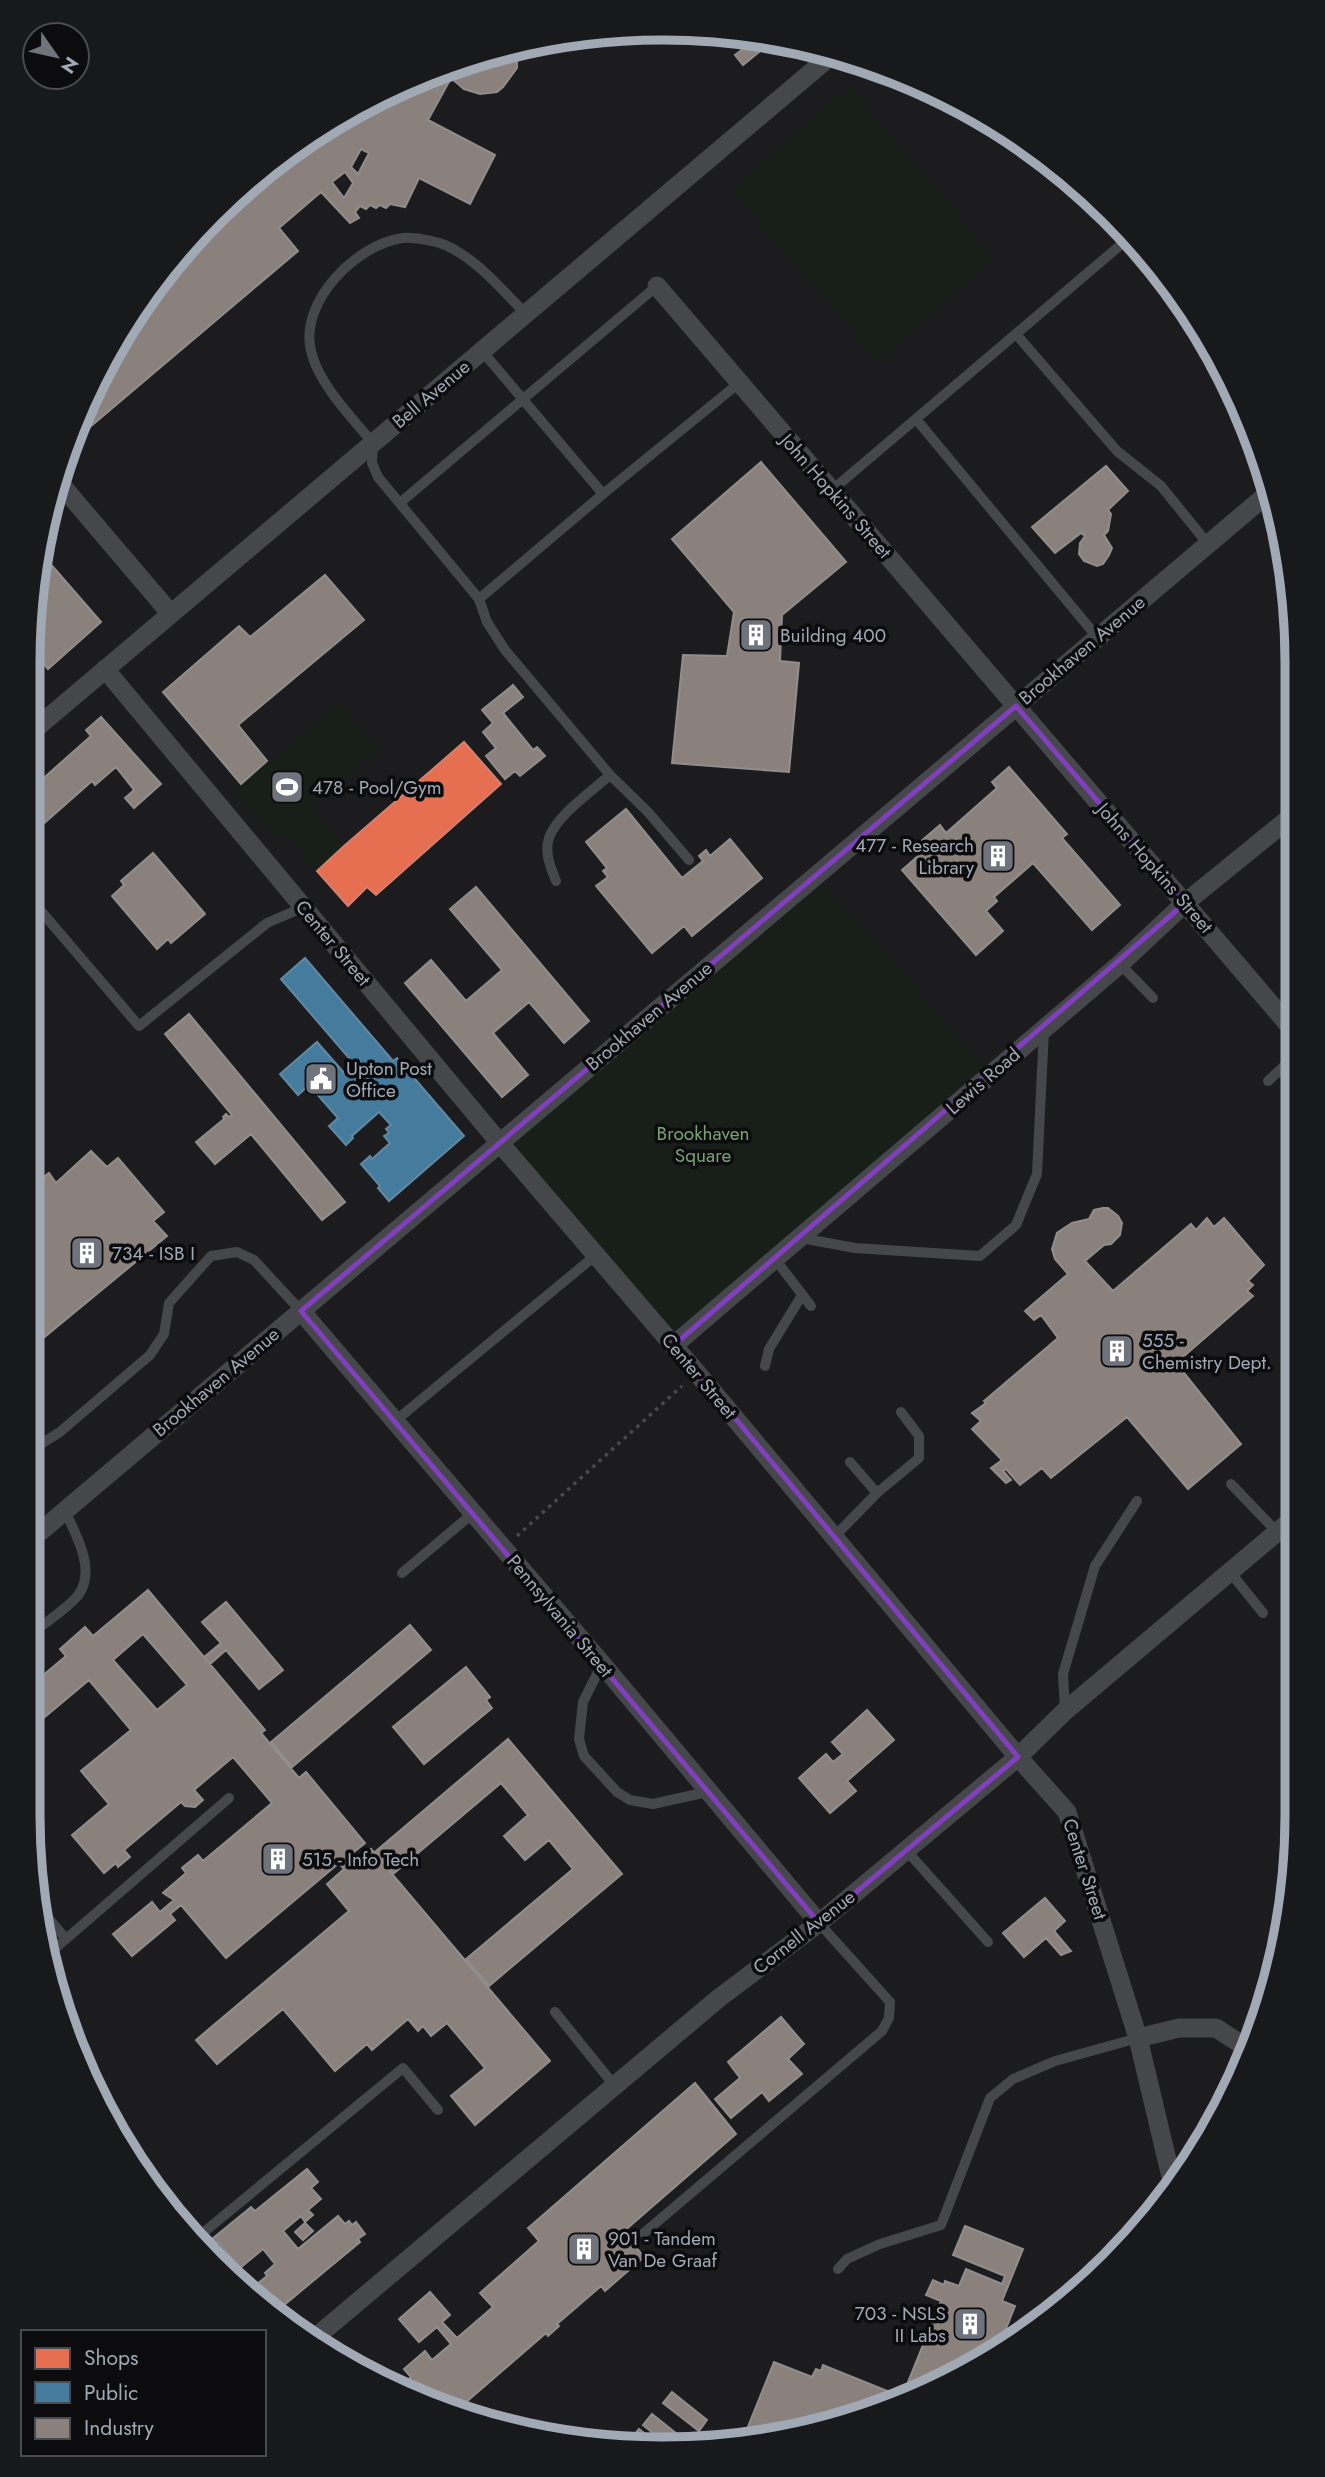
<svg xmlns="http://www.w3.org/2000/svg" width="1325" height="2477" viewBox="0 0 1325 2477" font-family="Jost,sans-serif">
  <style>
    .built { fill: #1c1c1e }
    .green { fill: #181f18 }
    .shops { fill: #e76f51; stroke: #d2806f; stroke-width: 2 }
    .public { fill: #457b9d; stroke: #6189a4; stroke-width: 2; fill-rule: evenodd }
    .industry { fill: #8a817c; stroke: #918d8d; stroke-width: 2; fill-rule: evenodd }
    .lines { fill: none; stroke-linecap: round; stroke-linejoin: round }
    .path { stroke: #47494c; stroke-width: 3.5; stroke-dasharray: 3.5 5; stroke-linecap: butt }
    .service { stroke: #45474b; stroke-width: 10 }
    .minor { stroke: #45474b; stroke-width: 19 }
    .marked { fill: none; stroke: #813fbe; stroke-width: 5; stroke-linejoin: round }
    .labels { text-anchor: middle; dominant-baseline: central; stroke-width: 7; stroke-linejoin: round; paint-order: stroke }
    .street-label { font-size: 19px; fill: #a1a9b5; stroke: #0c0c0e }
    .poi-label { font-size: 19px; fill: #a1a9b5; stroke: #0c0c0e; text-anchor: start }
    .park-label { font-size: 19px; fill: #78a275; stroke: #0c0c0e }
    .rim { fill: none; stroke: #a1a9b5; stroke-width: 9 }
  </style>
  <rect width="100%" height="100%" fill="#121212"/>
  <path class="built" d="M621 29 745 33 866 62 979 113 1111 214 1190 310 1263 458 1292 580 1296 1856 1275 1979 1212 2131 1081 2291 906 2401 704 2448 499 2427 310 2342 159 2201 62 2019 28 1814 29 621 50 498 113 346 185 244 276 159 382 94 498 50Z"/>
  <path class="green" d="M850 87 996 259 877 361 730 189Z
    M341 702 380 748 312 809 344 846 317 871 285 834 275 838 233 791Z
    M815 874 992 1073 674 1345 499 1142Z"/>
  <path class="shops" d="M464 742 501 784 376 895 367 887 348 906 317 871 344 846Z"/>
  <path class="public" d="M305 958 393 1061 397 1058 464 1136 389 1201 378 1188 380 1186 361 1164 370 1156 372 1159 390 1143 384 1136 389 1133 386 1129 391 1125 379 1112 352 1136 353 1138 346 1145 329 1126 338 1118 309 1085 298 1095 280 1074 317 1042 345 1074 355 1065 281 979ZM363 1075 366 1078 364 1080 372 1089 364 1096 353 1083Z"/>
  <path class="industry" d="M740 33H745L774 40 743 65 735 55 747 46H751Z
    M517 47V68L503 87 497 92 480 94 464 89 451 78 428 120 495 155 470 204 419 178 405 207 390 204 386 208 380 205 376 208 370 205 366 209 360 206 355 212 359 218 350 223 321 192 279 228 298 251 91 426 83 417 113 346 185 244 276 159 382 94 498 50ZM361 149 369 153 358 174 351 167ZM345 172 353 183 344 198 332 182Z
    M761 462 846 562 782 615 780 661 799 663 789 772 672 763 683 655 727 656 734 612 672 539Z
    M1106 466 1128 491 1108 510 1111 514 1108 531 1104 535 1112 548 1109 555 1103 564 1097 566 1084 561 1079 554 1080 543 1085 536 1081 533 1055 553 1032 527Z
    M41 553 101 622 48 669 38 657 29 665V650L39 641 29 629V621Z
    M325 575 364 620 238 725 267 761 241 784 163 692 239 626 250 637Z
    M513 685 523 697 503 713 533 750 537 747 545 756 520 776 515 771 505 779 486 756 496 748 483 732 493 723 482 710Z
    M101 717 161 784 134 808 125 798 134 790 116 767 95 785 92 781 32 834 29 831V791L91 736 86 730Z
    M1009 767 1067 834 1062 838 1120 905 1092 930 1033 863 994 897 997 901 986 911 1003 931 976 955 902 870 926 849 920 842 940 825 946 833 997 788 992 782Z
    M626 809 682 878 703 861 699 856 706 850 710 856 730 839 762 878 692 936 684 926 652 953 596 886 608 877 603 871 607 868 586 842Z
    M153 853 205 914 171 943 168 939 157 949 112 896 124 885 121 881Z
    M476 887 589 1021 564 1043 529 1002 493 1033 528 1075 502 1097 405 983 431 960 466 1001 502 970 450 909Z
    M189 1014 345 1202 322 1220 251 1134 215 1164 196 1142 224 1119 223 1117 226 1114 229 1117 232 1115 165 1034Z
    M91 1151 107 1167 118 1158 164 1212 153 1221 167 1236 29 1350V1188L49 1173 56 1183Z
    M1103 1208H1108L1118 1216 1122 1223 1120 1235 1111 1244 1104 1245 1085 1261 1113 1291 1191 1224 1196 1230 1207 1218 1214 1227 1224 1218 1264 1265 1248 1281 1253 1285 1247 1291 1253 1296 1176 1363 1241 1444 1188 1489 1127 1417 1051 1478 1042 1468 1020 1485 1006 1469 1003 1471 1011 1480 1006 1483 991 1468 1002 1460 972 1429 981 1421 972 1413 986 1403 984 1401 1058 1338 1041 1315 1034 1320 1025 1311 1068 1274 1055 1259 1052 1249 1057 1233 1072 1223 1089 1219 1094 1210Z
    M148 1590 265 1730 261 1733 299 1778 306 1772 365 1843 349 1856 354 1863 371 1849 550 2061 475 2125 451 2096 485 2068 447 2023 431 2036 423 2026 418 2031 408 2019 372 2050 367 2044 335 2071 283 2009 217 2064 196 2040 349 1911 327 1884 344 1869 339 1863 226 1958 181 1905 170 1914 175 1920 132 1956 113 1934 152 1902 160 1912 174 1900 163 1893 186 1873 182 1868 198 1855 203 1861 272 1803 233 1757 194 1790 203 1800 195 1807 185 1806 181 1802 124 1850 130 1857 118 1867 116 1863 104 1873 72 1835 109 1804 81 1771 131 1730 89 1680 28 1731V1688L66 1656 60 1649 85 1627 93 1636ZM143 1634 187 1685 157 1710 113 1660Z
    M226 1602 283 1670 259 1689 226 1650 210 1664 204 1657 221 1643 202 1622Z
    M410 1625 431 1650 292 1767 271 1742Z
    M466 1667 490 1697 486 1700 492 1708 424 1764 393 1727Z
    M867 1710 894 1740 847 1781 856 1791 830 1813 799 1778 826 1754 833 1762 843 1754 832 1742Z
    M508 1739 622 1874 489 1986 466 1959 573 1869 549 1840 525 1860 504 1836 528 1815 501 1783 393 1874 375 1852Z
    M1045 1898 1065 1921 1054 1931 1071 1951 1061 1955 1046 1938 1024 1957 1003 1933Z
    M781 2017 804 2044 788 2059 802 2074 769 2101 762 2092 731 2118 715 2099 740 2078 728 2062Z
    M695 2083 736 2134 623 2232 644 2257 605 2291 601 2286 557 2324 559 2326 548 2336 546 2333 458 2409 403 2384 411 2377 404 2369 425 2351 432 2360 451 2344 437 2327 419 2342 399 2319 430 2292 450 2315 442 2322 457 2338 493 2307 480 2293 539 2241 528 2228Z
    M307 2169 318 2182 311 2188 321 2199 308 2210 313 2215 305 2222 301 2216 283 2231 298 2249 338 2216 345 2224 349 2221 352 2225 356 2222 365 2234 358 2239 360 2242 278 2310 257 2284 267 2276 265 2273 275 2264 263 2249 240 2268 218 2242 211 2248 205 2240 209 2236 212 2239 251 2207 255 2211Z
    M305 2223 313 2231 303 2240 295 2232Z
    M965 2226 1023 2249 1002 2301 1015 2306 1001 2341 906 2401 743 2439 774 2362 812 2377 816 2369 821 2371 823 2365 902 2397 941 2301 926 2295 933 2280 944 2285 945 2281 959 2286 966 2269 1002 2284 1005 2276 953 2255Z
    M672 2392 707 2420 699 2431 663 2403Z
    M652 2414 687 2442 684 2446 667 2444 643 2425Z
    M639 2429 657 2443 630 2440Z"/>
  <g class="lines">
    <path class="path" d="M517 1536 682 1386"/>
    <path class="service" d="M1016 334 1117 451 1161 486 1208 544
      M482 351 603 494 479 599 378 477 372 463 373 443C352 418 318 383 311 351 299 301 357 244 403 238 413 237 436 241 445 245 477 259 502 290 526 314
      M916 419 1097 637
      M831 491 1130 237
      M603 494 739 383
      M401 502 657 286
      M479 599 487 622 505 650 610 775 648 812 689 860
      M556 881C551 868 544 853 549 838 556 816 592 791 610 775
      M29 897 139 1026 267 923 304 907
      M1120 964 1153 998
      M1268 1081 1293 1058
      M801 1238 855 1248 980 1256 1016 1225 1037 1174 1044 1030
      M775 1259 811 1306
      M765 1366 769 1349 802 1295
      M394 1422 596 1255
      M28 1452 60 1432 150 1355 164 1334 169 1303 211 1256 237 1252 254 1260 301 1311
      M850 1462 877 1493
      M1231 1484 1277 1532
      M834 1537 877 1493 919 1458V1436L901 1412
      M1230 1572 1263 1613
      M402 1573 472 1514
      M28 1636C41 1626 71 1606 79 1594 96 1569 76 1535 65 1511
      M602 1664 583 1702 579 1739 584 1756 617 1792 630 1800 653 1804 707 1792
      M1065 1710 1063 1674 1095 1566 1137 1501
      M906 1850 988 1942
      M44 1913 66 1939
      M51 1952 229 1798
      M555 2012 614 2085
      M644 2233 882 2031 889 2018 890 2002 819 1923
      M198 2237 403 2068 438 2110
      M838 2269 847 2259 880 2244 941 2225 990 2098 1013 2079 1055 2061 1138 2038"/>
    <path class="minor" d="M657 286 1293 1030
      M57 480 171 614
      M105 669 499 1142 697 1373 1018 1757 1067 1812 1138 2038 1172 2181
      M29 734 833 54
      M301 1311 602 1664 819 1923
      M674 1345 1120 964 1185 903 1292 816
      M28 1542 1271 491
      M1138 2038 1179 2028H1216L1247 2048
      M310 2342 719 1998 819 1923 1018 1757 1065 1711 1295 1517"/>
  </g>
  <path class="marked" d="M1016 706 1185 903 674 1345 1018 1757 819 1923 301 1311Z"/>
  <defs>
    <symbol id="building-square" viewBox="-11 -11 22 22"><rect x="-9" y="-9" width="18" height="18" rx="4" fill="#6f747c" stroke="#0c0c0e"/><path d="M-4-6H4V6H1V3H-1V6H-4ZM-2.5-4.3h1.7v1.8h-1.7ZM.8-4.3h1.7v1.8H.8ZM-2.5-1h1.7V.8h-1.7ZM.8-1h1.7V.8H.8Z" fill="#fff"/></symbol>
    <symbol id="stadium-square" viewBox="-11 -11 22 22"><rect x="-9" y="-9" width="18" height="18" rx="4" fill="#6f747c" stroke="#0c0c0e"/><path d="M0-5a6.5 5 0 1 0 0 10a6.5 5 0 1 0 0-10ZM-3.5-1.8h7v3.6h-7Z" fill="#fff"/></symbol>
    <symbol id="civic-square" viewBox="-11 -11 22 22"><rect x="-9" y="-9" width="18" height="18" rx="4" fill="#6f747c" stroke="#0c0c0e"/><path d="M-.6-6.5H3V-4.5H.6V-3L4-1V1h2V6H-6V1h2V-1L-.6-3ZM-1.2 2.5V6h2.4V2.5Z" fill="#fff"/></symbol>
  </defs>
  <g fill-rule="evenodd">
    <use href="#building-square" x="737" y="616" width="38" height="38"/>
    <use href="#stadium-square" x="268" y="768" width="38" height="38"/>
    <use href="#building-square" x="979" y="837" width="38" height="38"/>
    <use href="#civic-square" x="302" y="1060" width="38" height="38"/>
    <use href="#building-square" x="68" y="1234" width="38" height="38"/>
    <use href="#building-square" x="1098" y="1332" width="38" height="38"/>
    <use href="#building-square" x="259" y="1840" width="38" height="38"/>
    <use href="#building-square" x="565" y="2230" width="38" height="38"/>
    <use href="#building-square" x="951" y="2305" width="38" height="38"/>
  </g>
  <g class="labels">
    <g class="street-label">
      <text transform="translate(431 394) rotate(-40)">Bell Avenue</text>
      <text transform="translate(836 496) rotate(49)">John Hopkins Street</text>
      <text transform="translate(1082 650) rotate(-40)">Brookhaven Avenue</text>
      <text transform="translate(1155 868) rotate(49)">Johns Hopkins Street</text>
      <text transform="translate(333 943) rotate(50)">Center Street</text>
      <text transform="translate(649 1016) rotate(-40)">Brookhaven Avenue</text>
      <text transform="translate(983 1081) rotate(-41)">Lewis Road</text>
      <text transform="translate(699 1376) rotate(50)">Center Street</text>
      <text transform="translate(216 1382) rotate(-40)">Brookhaven Avenue</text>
      <text transform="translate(560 1616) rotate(50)">Pennsylvania Street</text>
      <text transform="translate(1085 1869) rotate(72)">Center Street</text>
      <text transform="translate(804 1932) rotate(-38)">Cornell Avenue</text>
    </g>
    <g class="poi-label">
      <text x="780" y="635">Building 400</text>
      <text x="312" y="787">478 - Pool/Gym</text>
      <text x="974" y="845" text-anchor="end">477 - Research<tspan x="974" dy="22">Library</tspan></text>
      <text x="346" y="1068">Upton Post<tspan x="346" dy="22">Office</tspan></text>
      <text x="112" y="1253">734 - ISB I</text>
      <text x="1142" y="1340">555 -<tspan x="1142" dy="22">Chemistry Dept.</tspan></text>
      <text x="302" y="1859">515 - Info Tech</text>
      <text x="608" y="2238">901 - Tandem<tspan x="608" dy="22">Van De Graaf</tspan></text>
      <text x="946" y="2313" text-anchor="end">703 - NSLS<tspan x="946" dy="22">II Labs</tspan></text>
    </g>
    <g class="park-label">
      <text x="703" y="1133">Brookhaven<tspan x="703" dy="22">Square</tspan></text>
    </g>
  </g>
  <path d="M0 0H1325V2477H0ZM662 40H663A622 622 0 0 1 1285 662V1815A622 622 0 0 1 663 2437H662A622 622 0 0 1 40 1815V662A622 622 0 0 1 662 40Z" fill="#18191b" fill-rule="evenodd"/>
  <path class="rim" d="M662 40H663A622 622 0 0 1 1285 662V1815A622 622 0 0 1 663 2437H662A622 622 0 0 1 40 1815V662A622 622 0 0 1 662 40Z"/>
  <rect x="21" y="2330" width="245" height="126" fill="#0c0c0e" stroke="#484b51" stroke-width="2"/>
  <rect x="35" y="2348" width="35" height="21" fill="#e76f51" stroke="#484b51" stroke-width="2"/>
  <text x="84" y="2365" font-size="21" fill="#a1a9b5">Shops</text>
  <rect x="35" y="2382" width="35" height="21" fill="#457b9d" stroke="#484b51" stroke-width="2"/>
  <text x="84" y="2400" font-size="21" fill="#a1a9b5">Public</text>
  <rect x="35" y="2418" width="35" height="21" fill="#8a817c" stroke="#484b51" stroke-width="2"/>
  <text x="84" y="2435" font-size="21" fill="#a1a9b5">Industry</text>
  <g transform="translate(56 56) rotate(124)"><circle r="33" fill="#0c0c0e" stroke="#484b51" stroke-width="2"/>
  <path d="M0-5L12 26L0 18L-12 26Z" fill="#6f747c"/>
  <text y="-10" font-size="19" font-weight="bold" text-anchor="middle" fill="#a1a9b5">N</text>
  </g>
</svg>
